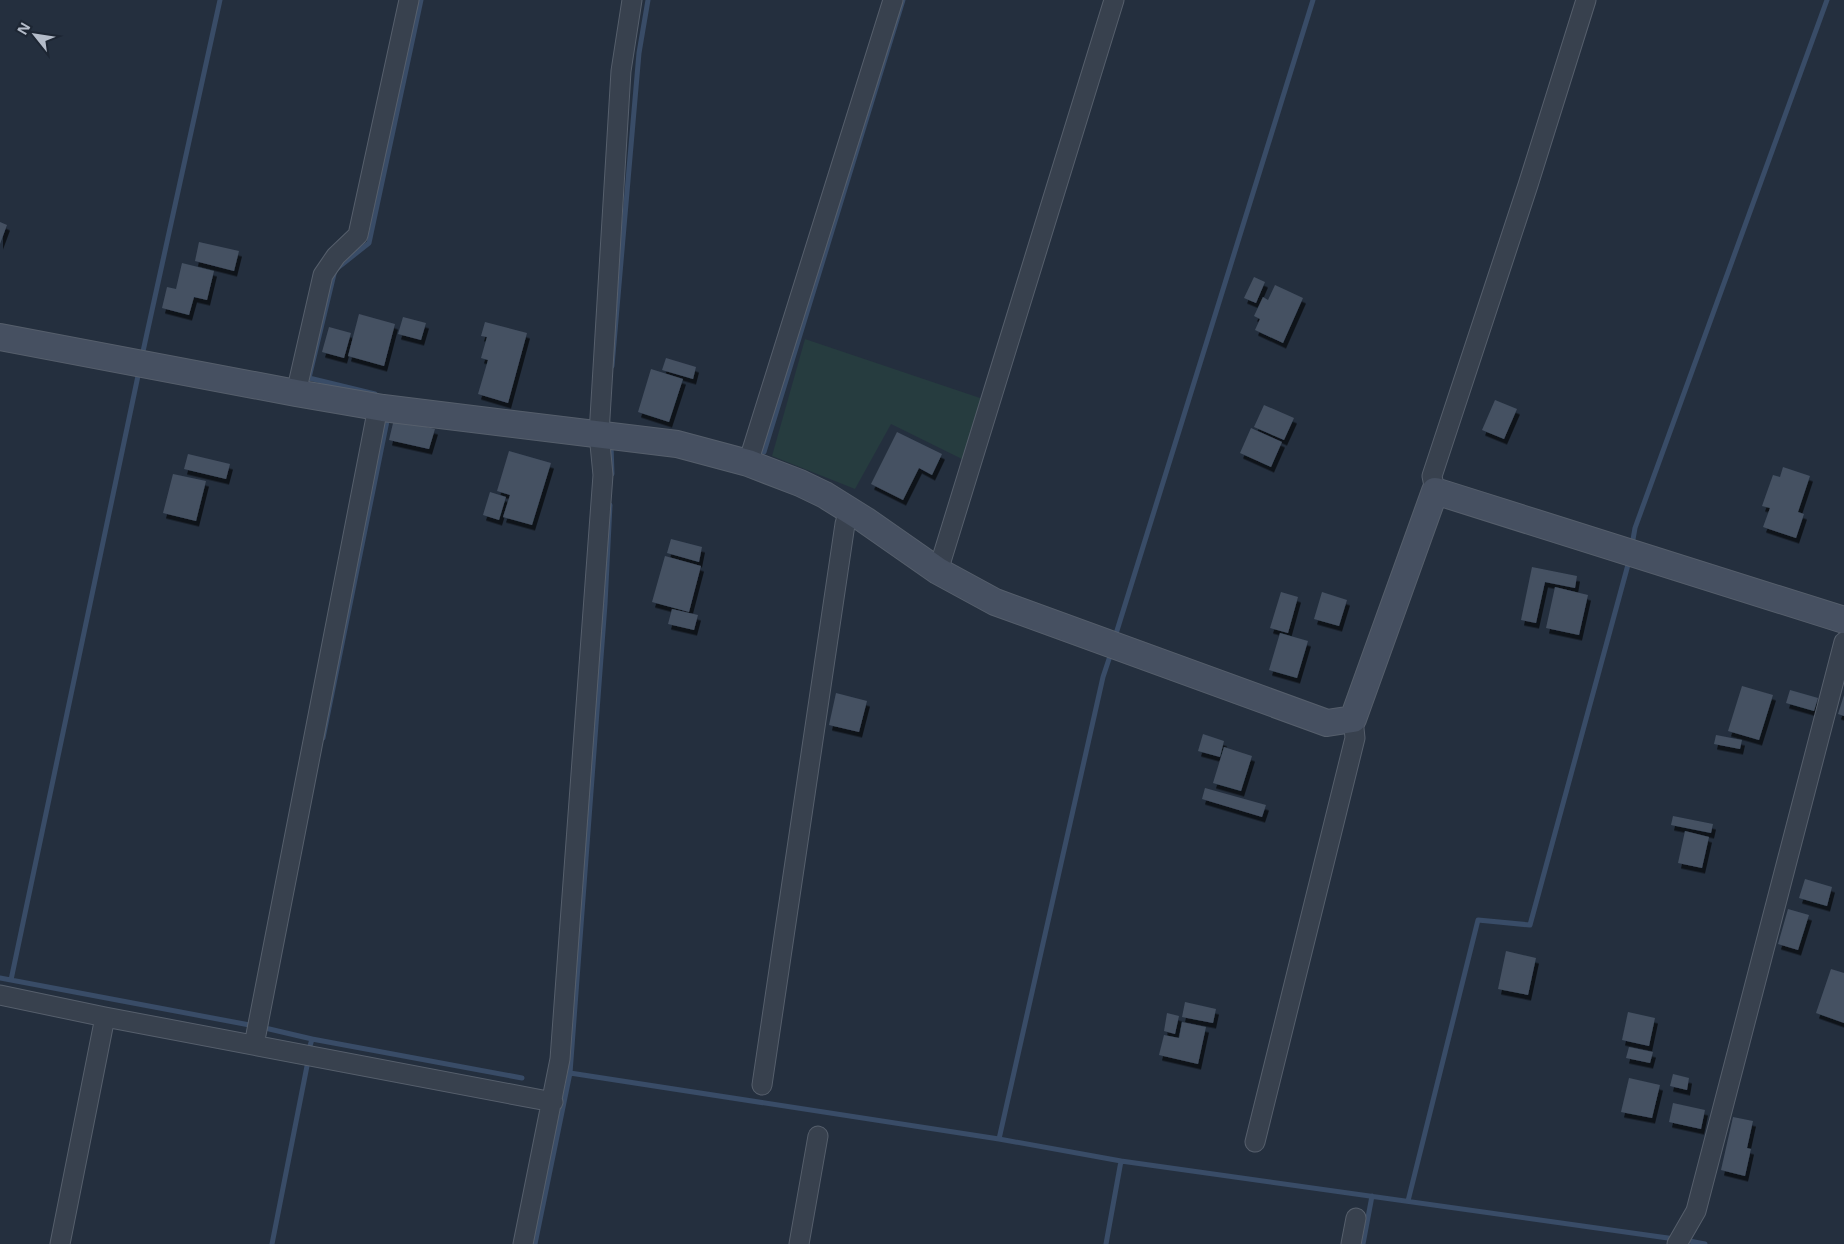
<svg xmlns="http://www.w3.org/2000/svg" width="1844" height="1244" viewBox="0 0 1844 1244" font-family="'Open Sans',sans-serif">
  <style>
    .green { fill: #263c3f }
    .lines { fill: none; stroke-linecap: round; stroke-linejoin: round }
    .stream { stroke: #394c67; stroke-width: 5 }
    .building { fill: #455162; filter: url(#shadow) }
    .street-casing { stroke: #565f6c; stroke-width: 21 }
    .secondary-casing { stroke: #565f6c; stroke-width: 28 }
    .street { stroke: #38414e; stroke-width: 19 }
    .secondary { stroke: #465061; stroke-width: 26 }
  </style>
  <defs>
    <filter id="shadow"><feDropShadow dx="3" dy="5.5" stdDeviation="0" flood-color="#0009"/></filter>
  </defs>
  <rect width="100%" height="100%" fill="#242f3e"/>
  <path class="green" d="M805 339 983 399 964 460 891 424 855 489 772 456Z"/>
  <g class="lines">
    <path class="stream" d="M142 356 220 0
      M612 366 639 53 648 0
      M375 394 309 378 335 270 369 243 421 0
      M611 445 612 474
      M764 452 903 0
      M1632 545 1635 528 1827 0
      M1115 637 1313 0
      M323 738 388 416
      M0 978 255 1026
      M11 980 139 371
      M266 1024 265 1028 312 1039 310 1046
      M312 1039 522 1078
      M570 1073 999 1139 1121 1161
      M999 1139 1103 677 1111 653
      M1408 1201 1478 920 1530 925 1629 561
      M1684 1240 1705 1244
      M272 1244 307 1066
      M535 1244 570 1073 605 604 610 505
      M1106 1244 1121 1161 1675 1239
      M1363 1244 1372 1196"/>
  </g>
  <path class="building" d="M0 222 7 225 0 244Z
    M199 242 239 251 234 271 195 261Z
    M182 263 214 271 207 300 194 297 189 315 162 308 167 287 176 289Z
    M1254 277 1265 282 1256 303 1244 298Z
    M1275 285 1303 298 1283 343 1255 330 1260 319 1254 316 1263 297 1268 300Z
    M359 314 395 324 384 366 348 356Z
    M403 317 426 323 421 340 398 334Z
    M485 322 527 333 508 403 478 394 488 360 481 358 487 337 481 336Z
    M329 327 351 333 344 358 322 352Z
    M666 358 696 367 693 379 662 370Z
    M651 369 683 379 669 422 638 412Z
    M1495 400 1517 409 1504 439 1482 430Z
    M1264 405 1294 418 1284 440 1254 427Z
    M394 419 435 429 429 449 389 440Z
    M1251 428 1282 442 1271 467 1240 453Z
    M897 432 942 454 932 475 919 468 903 500 871 484Z
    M509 451 551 463 532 525 503 517 510 495 497 491Z
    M188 454 230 464 226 479 184 469Z
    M1783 467 1810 476 1798 512 1804 514 1796 538 1763 527 1770 508 1762 506 1773 475 1780 477Z
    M173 474 206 481 196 521 163 513Z
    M490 492 506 497 499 520 483 515Z
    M671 539 702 547 699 562 667 553Z
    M665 556 701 566 689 612 652 602Z
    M1532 567 1577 576 1575 588 1545 582 1536 623 1521 620Z
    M1555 587 1588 595 1579 635 1546 628Z
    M1281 592 1298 597 1288 633 1270 628Z
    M1322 592 1347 600 1339 626 1314 619Z
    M672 609 698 615 694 630 668 624Z
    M1280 633 1308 641 1297 678 1269 670Z
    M1742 686 1773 695 1759 740 1728 731Z
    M1790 690 1818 698 1814 711 1786 703Z
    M836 693 867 701 859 732 829 725Z
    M1844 695V716L1838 714Z
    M1203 734 1224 741 1220 757 1198 751Z
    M1716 735 1742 740 1740 749 1714 744Z
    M1224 747 1252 756 1241 791 1213 783Z
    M1205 788 1266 805 1262 817 1202 799Z
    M1673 816 1713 824 1711 833 1671 825Z
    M1685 831 1709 837 1702 868 1678 863Z
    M1805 879 1832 887 1827 906 1799 898Z
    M1788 909 1809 915 1798 950 1778 944Z
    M1506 951 1536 958 1528 995 1498 989Z
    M1831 969 1844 973V1023L1816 1013Z
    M1185 1002 1216 1009 1213 1023 1182 1017Z
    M1628 1012 1655 1018 1649 1046 1622 1040Z
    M1167 1013 1179 1016 1175 1034 1164 1031Z
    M1182 1022 1206 1027 1198 1064 1159 1055 1164 1035 1179 1038Z
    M1629 1047 1653 1052 1650 1063 1626 1058Z
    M1673 1074 1689 1078 1687 1090 1670 1086Z
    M1629 1078 1660 1085 1652 1118 1621 1112Z
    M1673 1103 1705 1110 1701 1129 1669 1122Z
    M1733 1117 1753 1121 1747 1148 1751 1149 1745 1176 1721 1170Z"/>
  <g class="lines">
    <defs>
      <path id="street" d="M296 393 323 275 336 256 358 235 409 0
        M748 463 893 0
        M1435 491 1432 476 1528 185 1586 0
        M938 571 1114 0
        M0 995 105 1017 553 1102
        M254 1045 378 407
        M762 1085 845 524 849 510
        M1255 1142 1355 738 1353 719
        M60 1244 105 1017
        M523 1244 560 1059 603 475 599 434 621 71 632 0
        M799 1244 818 1136
        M1351 1244 1356 1218
        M1677 1244 1696 1211 1844 642"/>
      <path id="secondary" d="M0 337 296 393 383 408 677 444 748 463 800 483 825 495 865 520 938 571 995 602 1327 723 1353 719 1435 491 1844 620"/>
    </defs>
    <use href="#street" class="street-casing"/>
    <use href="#secondary" class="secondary-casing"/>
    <use href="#street" class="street"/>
    <use href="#secondary" class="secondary"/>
  </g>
  <g transform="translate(35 35) rotate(300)" stroke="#1d2633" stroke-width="4" paint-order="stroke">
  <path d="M0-4L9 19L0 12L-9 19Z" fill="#b4bcc9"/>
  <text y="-8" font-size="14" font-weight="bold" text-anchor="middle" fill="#b4bcc9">N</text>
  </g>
</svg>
